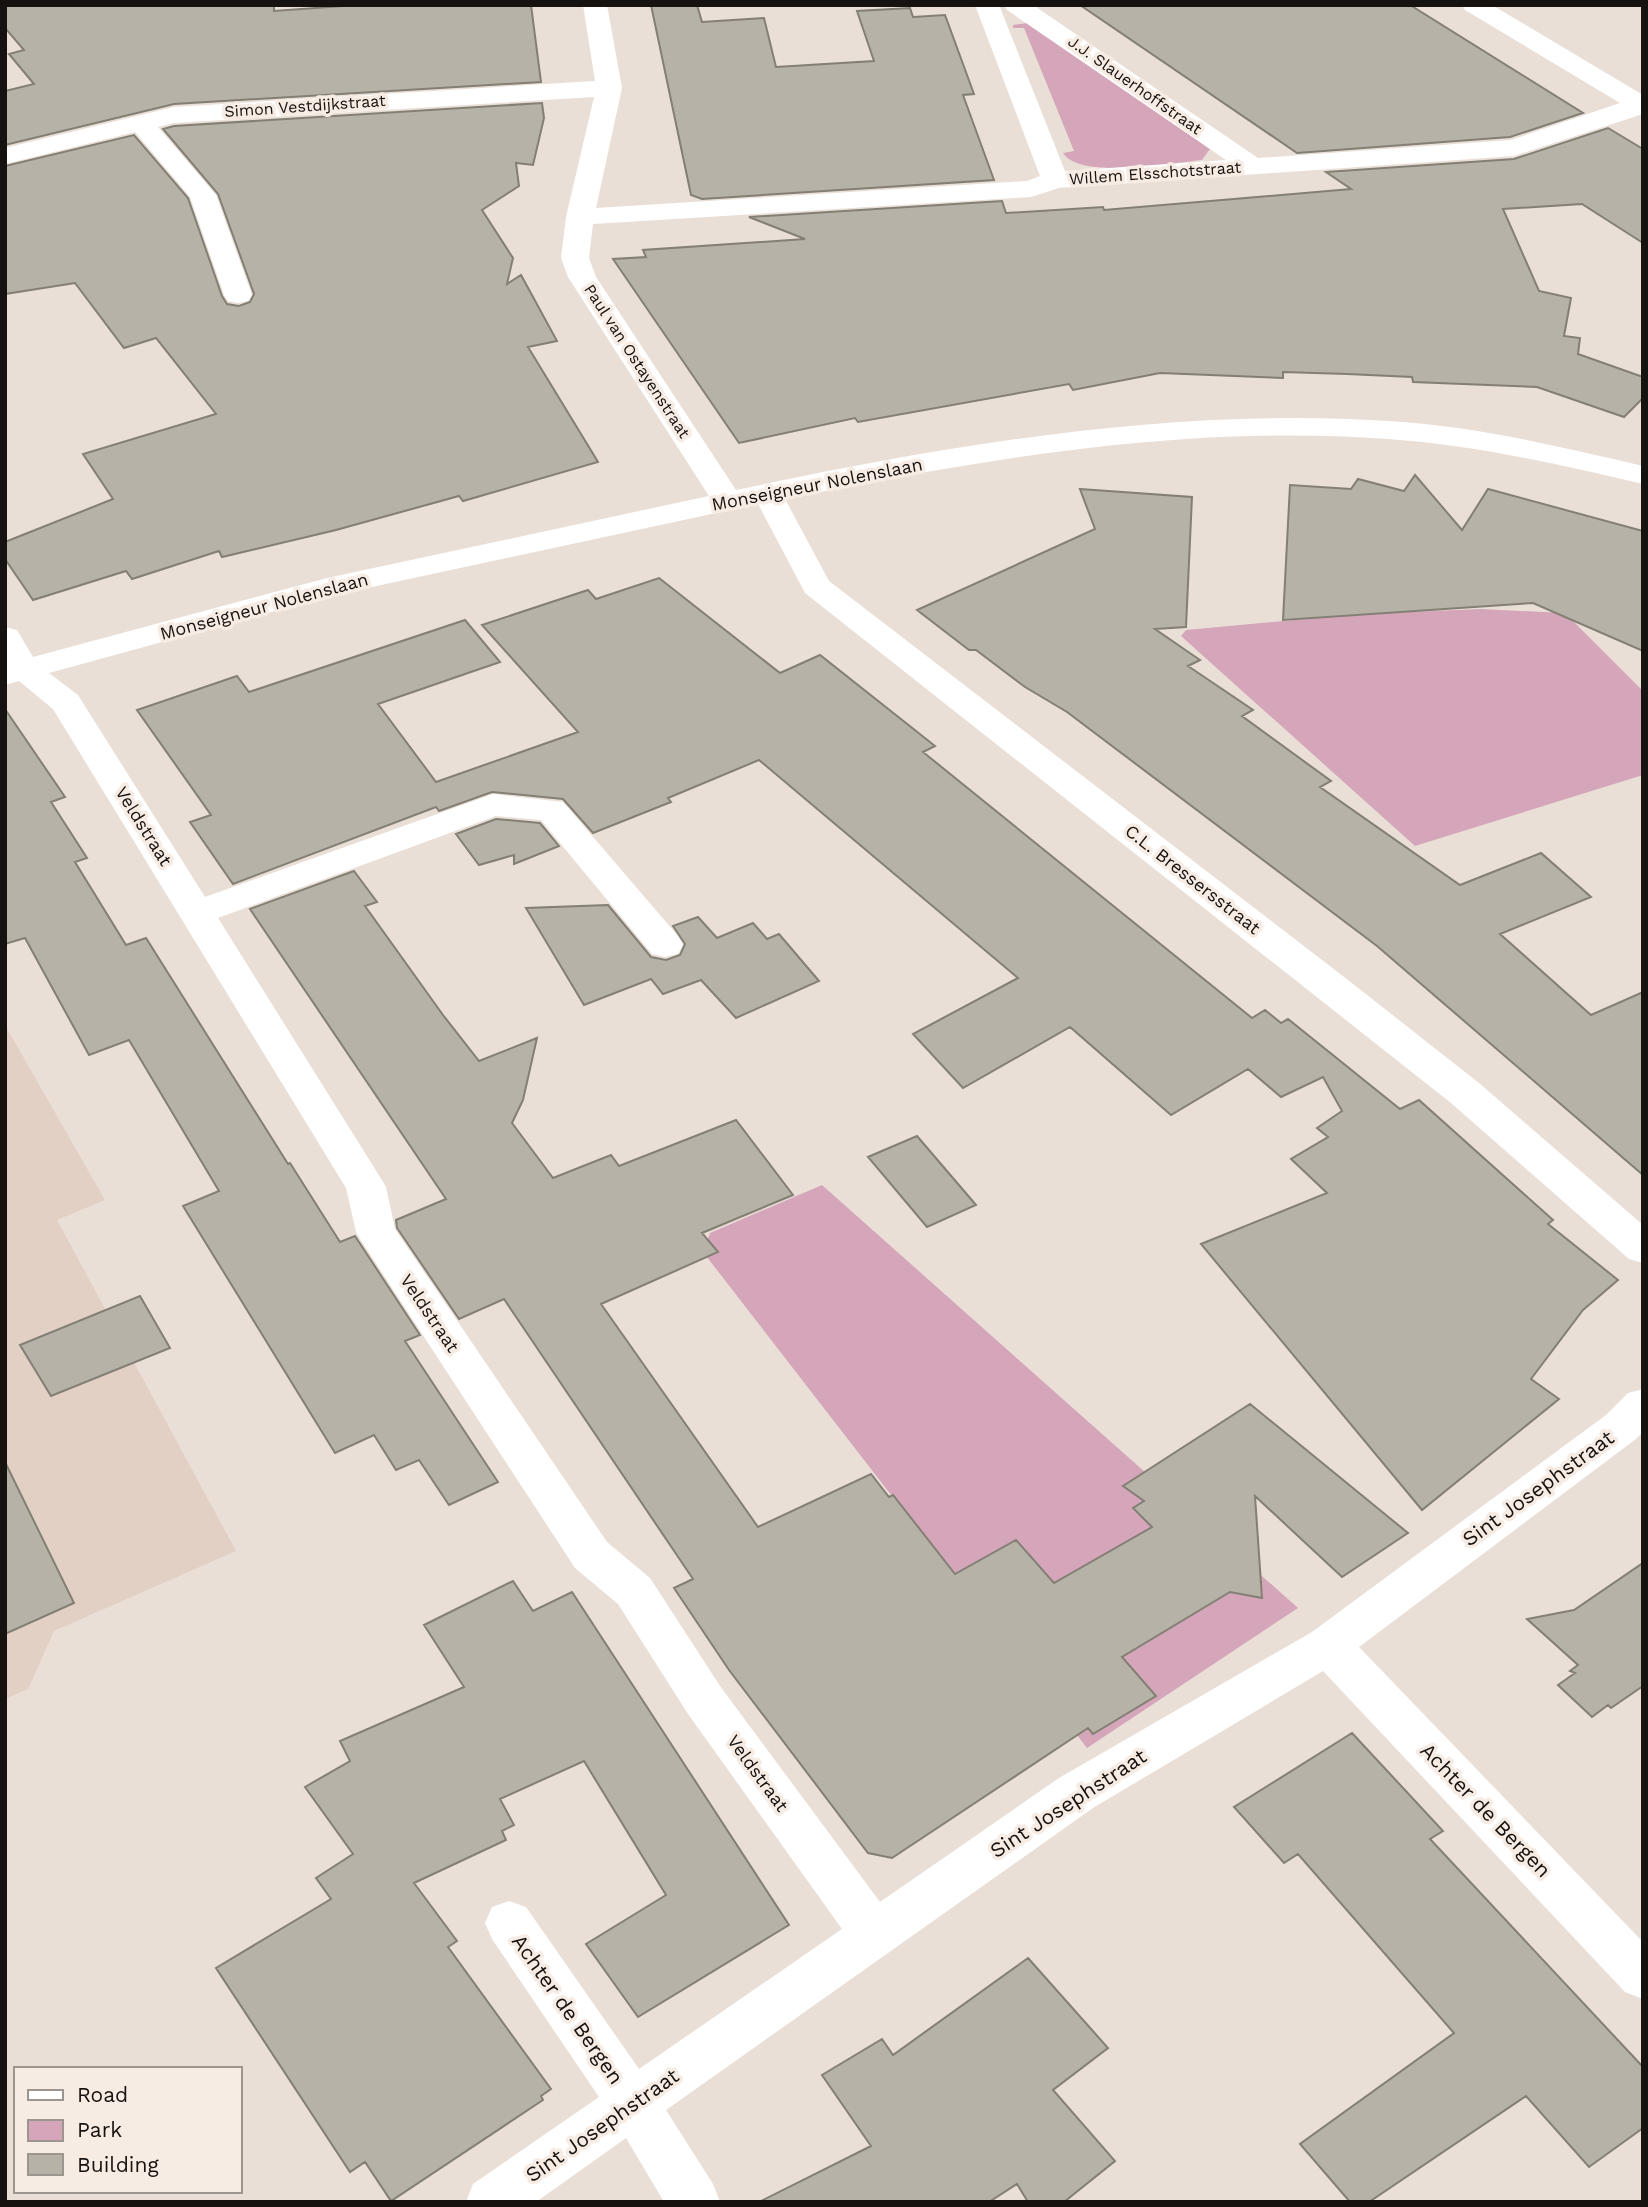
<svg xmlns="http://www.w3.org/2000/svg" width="1648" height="2207" viewBox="0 0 1648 2207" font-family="'Work Sans',sans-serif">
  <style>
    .built { fill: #e2d0c4 }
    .green { fill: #d5a6ba }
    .building { fill: #b6b2a7; stroke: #837f74; stroke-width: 2 }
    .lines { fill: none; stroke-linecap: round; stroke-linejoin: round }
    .minor { fill: #fff; fill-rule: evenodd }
    .labels { text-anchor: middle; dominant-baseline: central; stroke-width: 7; stroke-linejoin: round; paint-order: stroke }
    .far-street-label { font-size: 16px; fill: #16120f; stroke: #f7ece4 }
    .street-label { font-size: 18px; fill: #16120f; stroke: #f7ece4 }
    .near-street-label { font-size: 21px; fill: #16120f; stroke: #f7ece4 }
  </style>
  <rect width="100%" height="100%" fill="#eadfd7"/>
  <path class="built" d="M5 1025 105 1200 57 1220 236 1551 54 1631 28 1689 5 1699Z"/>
  <path class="green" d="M1028 23 1210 149 1202 160C1172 163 1080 180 1063 153L1074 151 1024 28H1013V25Z
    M1481 609 1565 613 1643 691V775L1415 846 1181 636 1186 630 1358 614Z
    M822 1185 1298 1608 1087 1748 703 1252 710 1233Z"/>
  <path class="building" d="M5 5H274V11L357 5H531L541 82 174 104 5 145V91L34 84 9 54 24 50 5 28Z
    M651 5H697L702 22 764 18 776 67 874 61 857 11 910 8 913 17 945 15 974 94 963 95 994 180 702 199 691 195Z
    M1080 5H1410L1583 113 1510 137 1297 153Z
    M542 103 544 118 533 165 516 163 519 186 482 210 513 258 507 284 521 275 557 341 528 347 598 462 463 501 459 496 336 530 222 557 219 551 132 579 126 571 33 600 5 559V542L113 499 83 454 216 414 156 338 124 348 75 283 5 294V166L134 135 188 198 222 296 227 304 239 306 250 302 254 294 218 194 163 129 174 126Z
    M1608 128 1643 149V243L1582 204 1503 209 1539 291 1571 298 1564 336 1580 338 1578 354 1643 377V398L1624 417 1537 387 1413 382 1412 377 1347 374 1283 372V378L1160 373 1073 390 1069 384 858 422 855 418 739 443 613 259 646 257 643 250 805 239 749 217 1002 201 1006 213 1103 207 1104 210 1351 189 1326 172 1514 159Z
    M1415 475 1462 530 1488 489 1643 531V651L1533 603 1283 620 1290 485 1351 489 1358 479 1404 491Z
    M1080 489 1192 497 1186 627 1155 629 1200 660 1188 666 1253 710 1242 716 1331 781 1320 787 1460 885 1541 853 1591 897 1500 934 1591 1015 1643 992V1175L1377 946 1067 712 1025 687 976 650H969L917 610 1095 529Z
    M659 578 780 673 820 655 935 746 923 752 1252 1018 1265 1010 1281 1023 1288 1019 1400 1109 1419 1100 1553 1220 1548 1224 1618 1280 1583 1310 1531 1379 1559 1399 1422 1510 1201 1244 1327 1193 1291 1159 1328 1137 1317 1128 1342 1111 1323 1077 1281 1097 1248 1069 1171 1115 1070 1027 963 1088 913 1034 1018 978 759 760 668 798 671 802 593 833 563 799 492 792 439 811 436 807 233 884 190 822 211 815 137 710 237 676 249 692 465 620 500 662 378 704 436 782 578 732 482 625 588 590 596 599Z
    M5 709 65 797 51 802 87 858 75 862 126 945 146 938 288 1164 290 1163 340 1242 355 1236 420 1335 405 1341 498 1482 449 1505 419 1460 396 1470 374 1435 335 1453 183 1206 219 1191 129 1040 89 1055 25 938 5 944Z
    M496 819 540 823 559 846 514 864V855L479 865 456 834Z
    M354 871 377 902 365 906 443 1015 479 1061 537 1038 523 1100 512 1123 553 1178 611 1155 619 1166 736 1120 793 1195 702 1233 718 1252 601 1304 758 1527 871 1474 889 1497 893 1495 955 1574 1016 1540 1054 1583 1152 1527 1133 1508 1144 1501 1123 1486 1250 1404 1408 1533 1342 1577 1255 1496 1262 1598 1230 1592 1122 1657 1156 1696 1093 1734 1088 1728 892 1858 868 1853 729 1670 674 1588 693 1579 504 1299 459 1319 397 1228 396 1220 446 1199 250 909Z
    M608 905 651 957 666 960 680 955 685 944 673 926 698 917 717 938 753 923 767 939 779 934 819 981 736 1018 701 980 663 994 651 979 584 1005 526 908Z
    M917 1136 976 1205 927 1227 868 1157Z
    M140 1296 170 1348 51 1396 20 1345Z
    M5 1462 74 1603 5 1634Z
    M1643 1563V1686L1611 1708 1608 1705 1592 1717 1558 1685 1575 1673 1570 1671 1578 1665 1527 1619 1574 1610Z
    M513 1581 533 1611 572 1592 789 1925 638 2017 586 1944 666 1895 584 1761 500 1799 514 1825 502 1831 506 1840 414 1883 457 1941 448 1947 551 2089 541 2096 543 2100 391 2201 365 2162 350 2172 216 1968 331 1899 316 1878 353 1854 305 1787 350 1761 340 1741 464 1687 424 1625Z
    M1352 1733 1443 1831 1430 1839 1643 2067V2128L1589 2167 1526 2096 1369 2202H1350L1300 2144 1454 2033 1298 1854 1284 1863 1234 1807Z
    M1028 1958 1108 2048 1053 2090 1115 2161 1064 2202H1028L1017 2184 989 2202H759L871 2146 822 2075 882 2039 893 2055Z"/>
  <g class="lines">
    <path class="minor" d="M583 5H607L622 88 596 208 1027 181 1040 176 975 5H999L1065 171 1226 160 1007 10 1004 5H1033L1258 158 1511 140 1620 103 1465 10 1462 5H1492L1643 95V114L1514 156 1059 188 1031 197 593 224 589 258 596 277 736 490C949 445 1169 407 1388 421 1474 426 1558 446 1643 466V484C1558 464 1475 445 1388 439 1186 424 983 459 785 499L829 581 1348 980 1479 1083 1643 1225V1263L1629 1259 1451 1103 805 593 758 504 330 596 49 673 78 695 205 897 493 794 563 802 678 936 683 945 678 954 665 957 652 954 541 820 496 816 218 918 380 1177 386 1187 395 1229 607 1542 650 1578 720 1686 880 1902 1059 1778 1312 1632 1606 1415 1628 1393 1643 1389V1432L1636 1439 1359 1647 1643 1942V1999L1625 1992 1323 1671 1093 1808 666 2110 713 2184 720 2202H664L626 2138 536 2202H466L473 2184 599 2097 492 1939 485 1923 492 1907 509 1901 526 1907 639 2069 842 1929 688 1714 618 1604 575 1568 362 1242 356 1232 346 1188 53 709 19 681 5 685V627L17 630 33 657 327 578 709 496 568 277 561 258 566 217 594 97 174 123 158 127 216 195 252 295 248 301 238 303 228 301 224 295 190 197 135 132 5 164V148L174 107 595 81Z"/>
  </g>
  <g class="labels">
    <g class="far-street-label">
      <text transform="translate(1135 85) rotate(35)">J.J. Slauerhoffstraat</text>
      <text transform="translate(305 106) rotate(-4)">Simon Vestdijkstraat</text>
      <text transform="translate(1155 173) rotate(-4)">Willem Elsschotstraat</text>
      <text transform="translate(637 361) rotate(57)">Paul van Ostayenstraat</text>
    </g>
    <g class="street-label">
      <text transform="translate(817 484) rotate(-11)">Monseigneur Nolenslaan</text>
      <text transform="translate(264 606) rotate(-15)">Monseigneur Nolenslaan</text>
      <text transform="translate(144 826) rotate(58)">Veldstraat</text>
      <text transform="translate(1193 879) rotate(38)">C.L. Bressersstraat</text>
      <text transform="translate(430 1313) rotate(56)">Veldstraat</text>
      <text transform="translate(758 1773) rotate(54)">Veldstraat</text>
    </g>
    <g class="near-street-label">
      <text transform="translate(1538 1488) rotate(-36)">Sint Josephstraat</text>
      <text transform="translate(1068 1803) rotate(-33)">Sint Josephstraat</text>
      <text transform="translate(1486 1810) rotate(46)">Achter de Bergen</text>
      <text transform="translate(568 2009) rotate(55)">Achter de Bergen</text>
      <text transform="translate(602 2125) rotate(-35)">Sint Josephstraat</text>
    </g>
  </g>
  <rect width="1648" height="2207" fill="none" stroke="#16120f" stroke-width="14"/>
  <rect x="14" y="2067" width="228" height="126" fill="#f7ece4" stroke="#9d958f" stroke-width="2"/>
  <rect x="28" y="2090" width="35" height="10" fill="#ffffff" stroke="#9d958f" stroke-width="2"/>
  <text x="77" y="2102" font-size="21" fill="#16120f">Road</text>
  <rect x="28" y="2120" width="35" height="21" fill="#d5a6ba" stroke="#9d958f" stroke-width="2"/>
  <text x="77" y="2137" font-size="21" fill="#16120f">Park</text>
  <rect x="28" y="2154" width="35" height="21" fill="#b6b2a7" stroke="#9d958f" stroke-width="2"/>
  <text x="77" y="2172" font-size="21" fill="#16120f">Building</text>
</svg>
